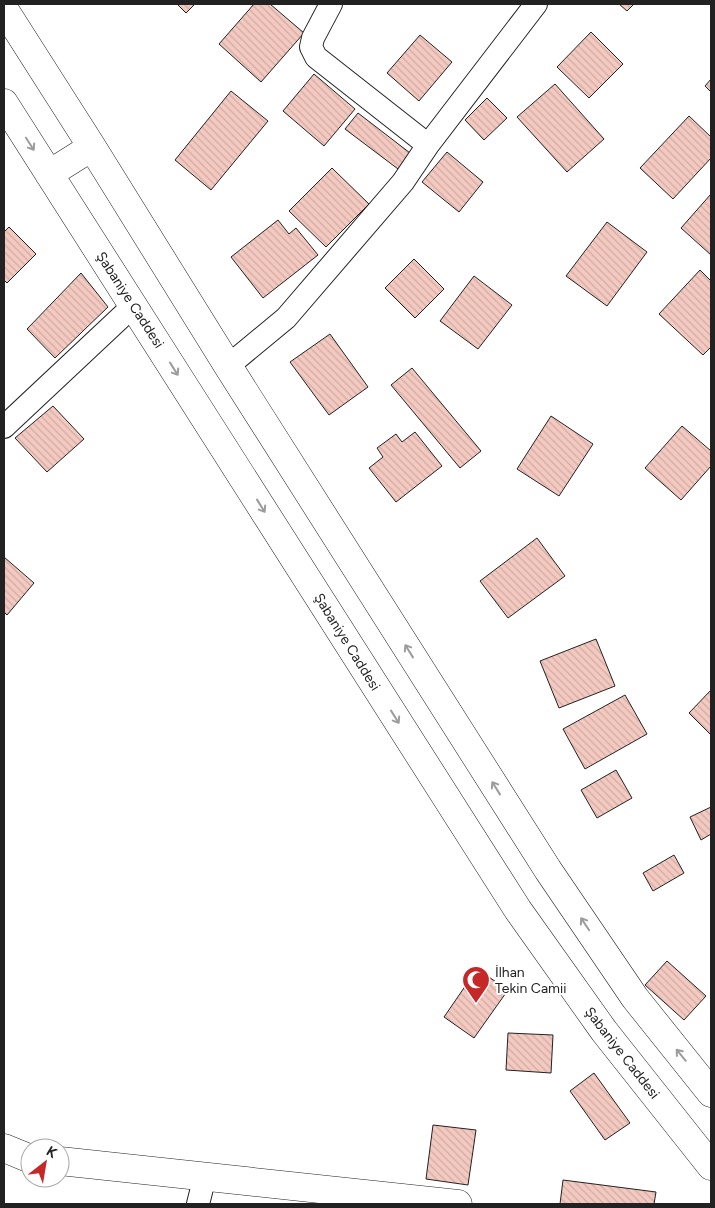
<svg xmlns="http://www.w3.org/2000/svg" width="715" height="1208" viewBox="0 0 715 1208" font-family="Figtree,sans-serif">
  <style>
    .building { fill: url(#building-back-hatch); stroke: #222 }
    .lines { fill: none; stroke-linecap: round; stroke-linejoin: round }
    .street-casing { stroke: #222; stroke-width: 24 }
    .secondary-casing { stroke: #222; stroke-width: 29 }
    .highway-casing { stroke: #222; stroke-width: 29 }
    .street { stroke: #fff; stroke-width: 22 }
    .secondary { stroke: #fff; stroke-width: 28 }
    .highway { stroke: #fff; stroke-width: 28 }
    .oneway { stroke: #9c9c9c }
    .labels { text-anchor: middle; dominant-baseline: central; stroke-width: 4; stroke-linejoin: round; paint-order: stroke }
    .street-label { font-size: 14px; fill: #222; stroke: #fff }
    .poi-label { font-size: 14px; fill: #222; stroke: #fff; text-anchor: start }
  </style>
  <defs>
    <pattern id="building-back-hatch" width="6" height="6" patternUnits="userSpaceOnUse" patternTransform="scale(1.25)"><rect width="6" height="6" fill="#f3c9c0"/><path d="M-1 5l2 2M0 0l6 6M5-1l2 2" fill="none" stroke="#d0aca5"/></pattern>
  </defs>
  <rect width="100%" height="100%" fill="#fff"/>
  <path class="building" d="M177 4H195L186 13Z
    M254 4H270L304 33 261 82 219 44Z
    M619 4H634L627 11Z
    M591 32 623 64 589 98 557 67Z
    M420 35 452 62 419 101 387 73Z
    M314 74 355 109 324 146 283 111Z
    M711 79V92L705 86Z
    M555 84 604 139 567 172 517 117Z
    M231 91 268 121 211 190 175 160Z
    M487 98 507 118 484 140 465 120Z
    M358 113 410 153 398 169 345 129Z
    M689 116 711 137V158L673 199 640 168Z
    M447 152 483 182 459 212 422 182Z
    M332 168 369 204 326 247 289 211Z
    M711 194V255L681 228Z
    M278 220 289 234 296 228 318 255 263 298 231 257Z
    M607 222 647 252 607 306 566 276Z
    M9 227 36 254 7 283 4 280V232Z
    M414 259 444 289 415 318 385 288Z
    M700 270 711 281V347L703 355 659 314Z
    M81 273 108 307 55 358 27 329Z
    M474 276 512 305 478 349 440 321Z
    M330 334 368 387 329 415 290 362Z
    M412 368 481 451 460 468 391 385Z
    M53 406 84 439 47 472 15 438Z
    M551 416 593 444 559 496 517 469Z
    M682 426 711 451V466L681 500 645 468Z
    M415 432 442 466 396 502 369 468 383 457 377 448 396 434 402 442Z
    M537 538 565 576 508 618 480 581Z
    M4 557 34 583 7 615 4 612Z
    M596 639 615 686 559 708 540 661Z
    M711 690V735L689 713Z
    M625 695 647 734 585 769 563 729Z
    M616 770 632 798 597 818 581 790Z
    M711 807V834L701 840 690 817Z
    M674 855 684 873 653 891 643 873Z
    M667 961 706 996 684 1020 645 985Z
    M477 969 508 990 474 1038 444 1017Z
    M508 1033 553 1035 551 1073 506 1070Z
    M594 1073 630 1123 605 1140 570 1091Z
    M433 1125 476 1130 468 1185 426 1179Z
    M563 1180 656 1192 654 1204H560Z"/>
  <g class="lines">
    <defs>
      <path id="street" d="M331 4 313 38 311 47 316 57 428 145
        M228 366 286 318 403 182 428 145 536 4
        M4 427 134 305
        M198 1204 205 1176"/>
      <path id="secondary" d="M4 1148 26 1157 30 1158
        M60 1161 458 1204"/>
      <path id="highway" d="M4 9 92 147 228 366 548 870 635 998 711 1093
        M4 103 518 910 604 1031 711 1166
        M49 174 92 147"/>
    </defs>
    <use href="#street" class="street-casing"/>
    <use href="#secondary" class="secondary-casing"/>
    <use href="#highway" class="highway-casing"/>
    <use href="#street" class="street"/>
    <use href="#secondary" class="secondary"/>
    <use href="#highway" class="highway"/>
  </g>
  <defs><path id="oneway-shaft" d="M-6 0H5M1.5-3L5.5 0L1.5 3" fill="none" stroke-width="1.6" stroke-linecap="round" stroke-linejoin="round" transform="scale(1.25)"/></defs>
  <g class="oneway">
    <use href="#oneway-shaft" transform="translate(30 144) rotate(57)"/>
    <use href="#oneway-shaft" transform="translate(174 369) rotate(58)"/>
    <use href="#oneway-shaft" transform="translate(261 506) rotate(58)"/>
    <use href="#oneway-shaft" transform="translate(409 651) rotate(-122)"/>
    <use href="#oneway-shaft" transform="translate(395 717) rotate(58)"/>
    <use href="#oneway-shaft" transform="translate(496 788) rotate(-122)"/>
    <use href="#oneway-shaft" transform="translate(585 924) rotate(-124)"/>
    <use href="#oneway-shaft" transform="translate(681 1055) rotate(-129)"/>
  </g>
  <defs>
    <symbol id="mosque-pin" viewBox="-11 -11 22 30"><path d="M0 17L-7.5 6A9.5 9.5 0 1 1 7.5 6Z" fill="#c62828" stroke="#fff"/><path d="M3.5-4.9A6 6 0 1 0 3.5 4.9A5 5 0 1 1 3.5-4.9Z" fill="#fff"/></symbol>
  </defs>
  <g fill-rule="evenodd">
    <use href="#mosque-pin" x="460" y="964" width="32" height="43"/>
  </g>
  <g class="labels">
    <g class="street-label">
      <text transform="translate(130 300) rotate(57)">Şabaniye Caddesi</text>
      <text transform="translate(347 642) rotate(58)">Şabaniye Caddesi</text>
      <text transform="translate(622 1053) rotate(52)">Şabaniye Caddesi</text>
    </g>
    <g class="poi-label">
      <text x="495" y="972">İlhan<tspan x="495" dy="16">Tekin Camii</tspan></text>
    </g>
  </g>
  <rect width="715" height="1208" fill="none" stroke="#222222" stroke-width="10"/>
  <g transform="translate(45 1163) rotate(31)"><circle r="24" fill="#ffffff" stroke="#a7a7a7"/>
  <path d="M0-4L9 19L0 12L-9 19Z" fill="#c62828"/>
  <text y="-8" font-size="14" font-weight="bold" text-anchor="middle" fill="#222222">K</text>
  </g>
</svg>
